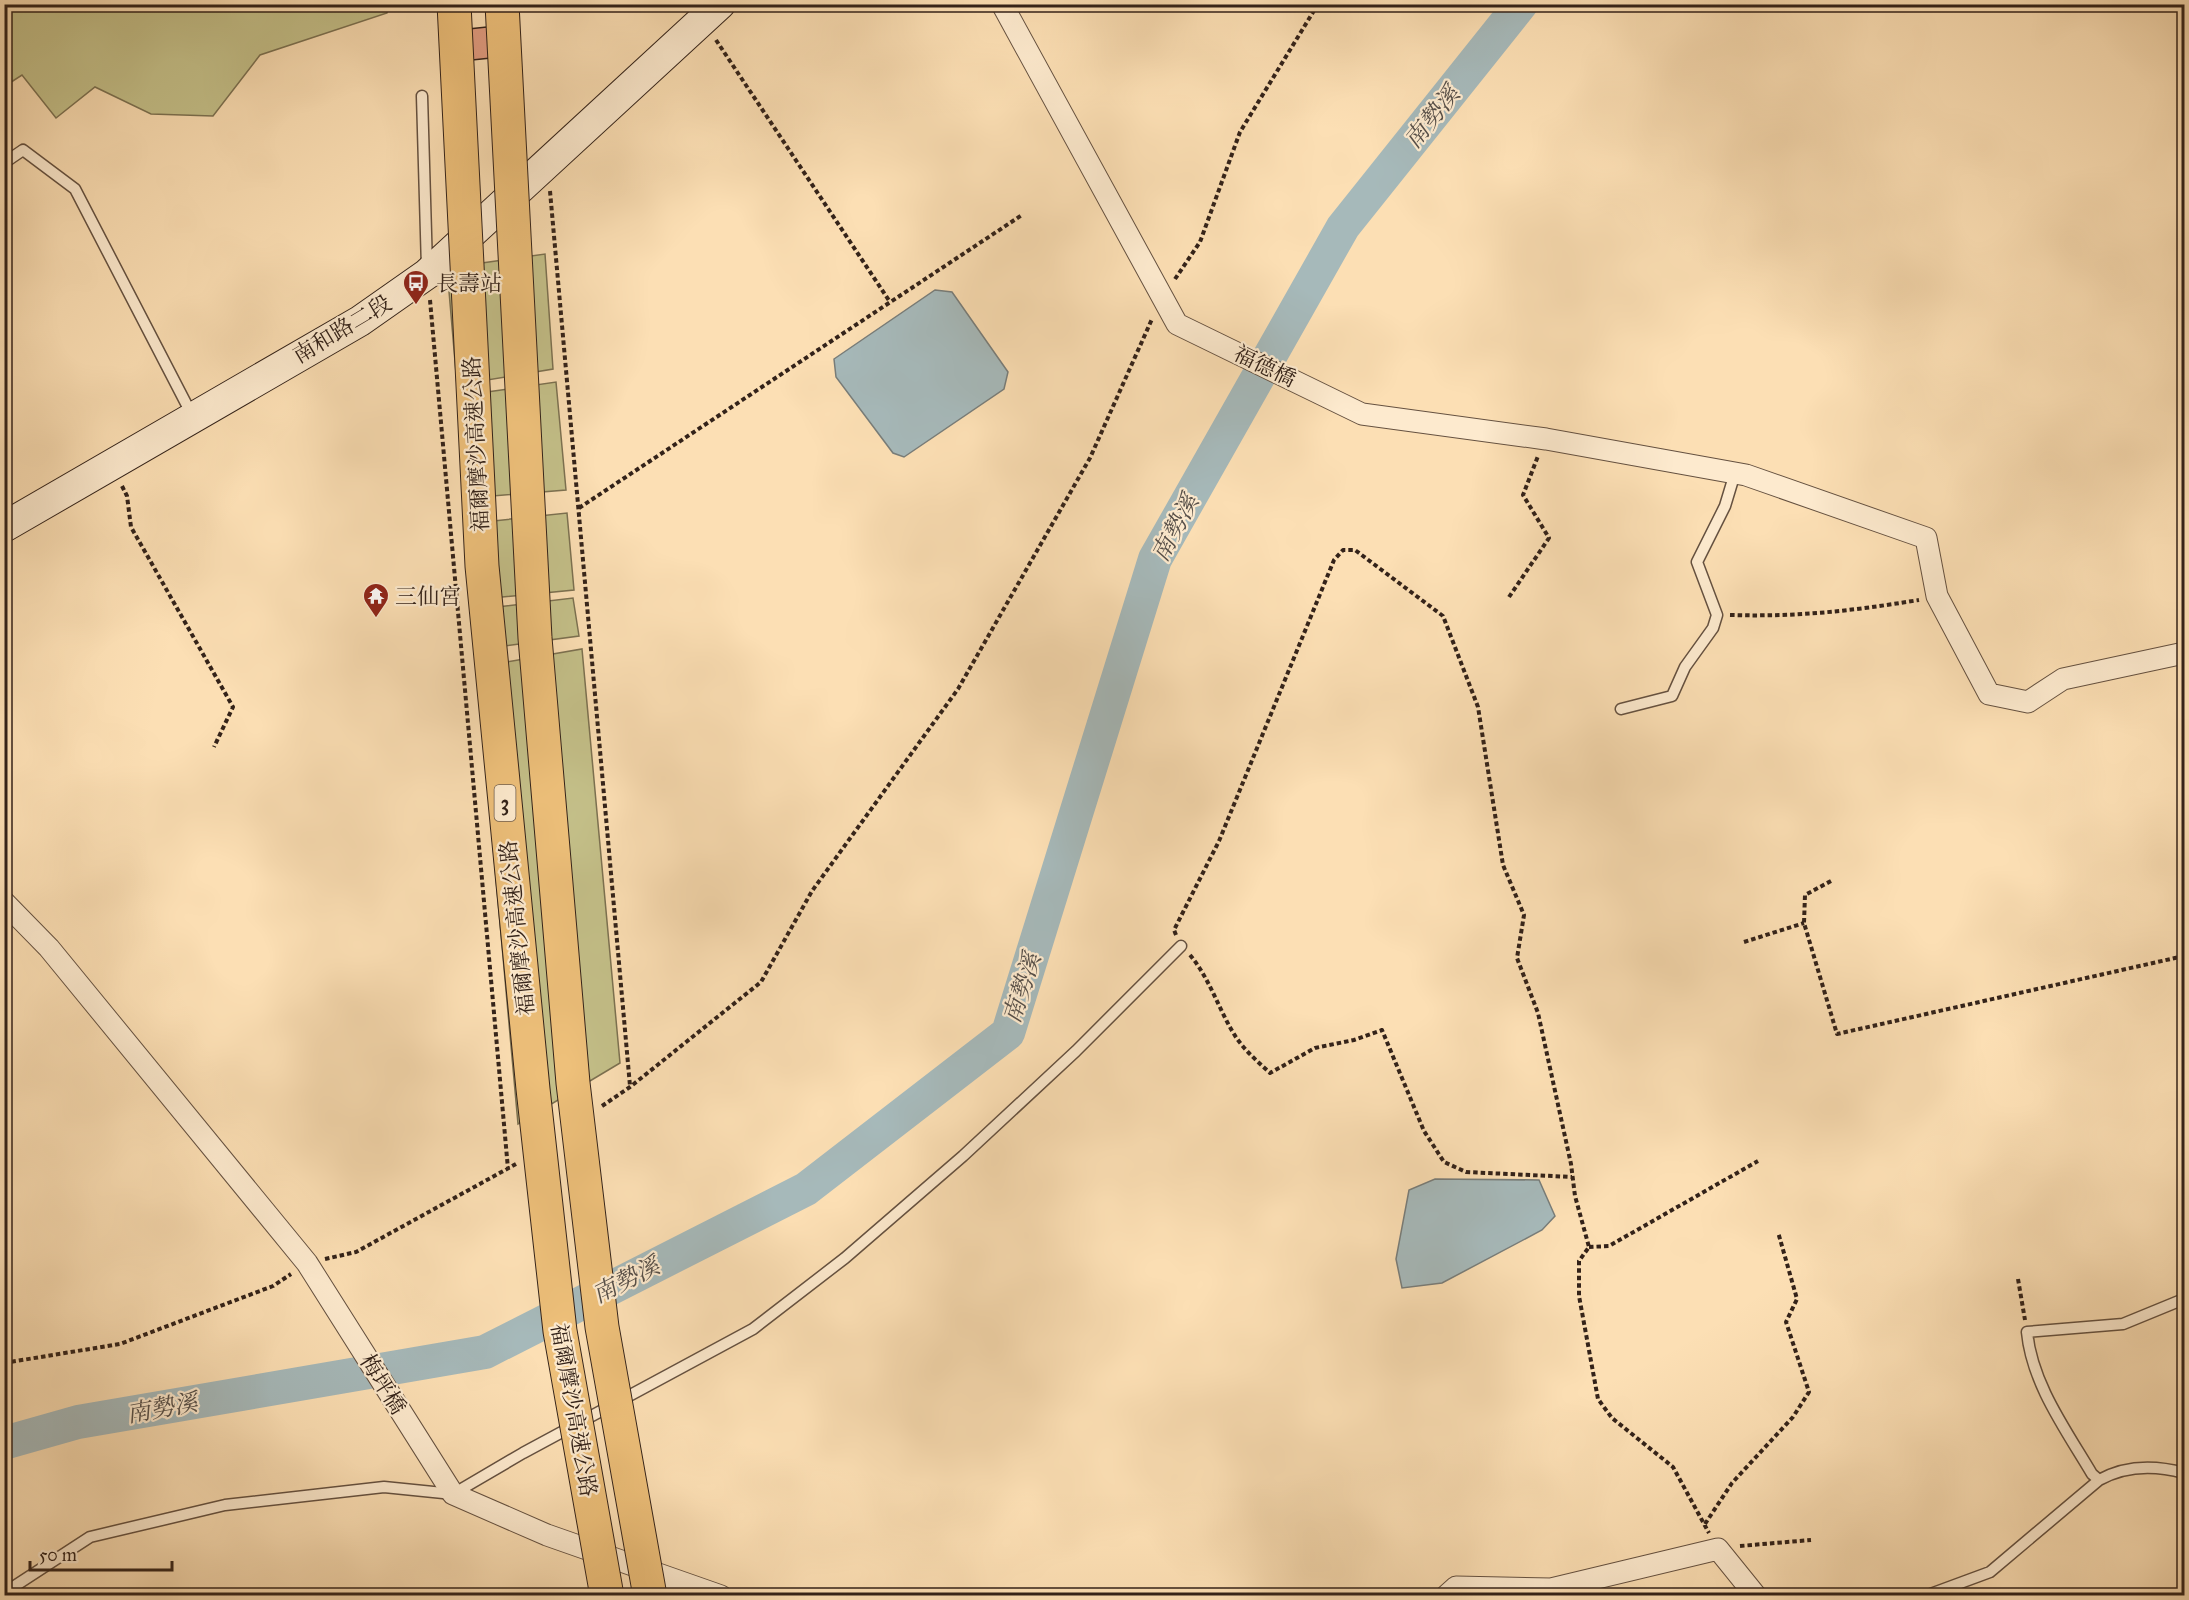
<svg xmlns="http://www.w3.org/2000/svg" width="2189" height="1600" viewBox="0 0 2189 1600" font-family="'IM FELL Great Primer','Noto Serif TC',serif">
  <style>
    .green { fill: #c4c089; stroke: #7c7151; stroke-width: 1.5 }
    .water { fill: #a6b9ba; stroke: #787d7a; stroke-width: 1.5 }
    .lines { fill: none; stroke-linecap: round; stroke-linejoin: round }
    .river { stroke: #a6b9ba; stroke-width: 34 }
    .building { fill: #e19c81; stroke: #332219; stroke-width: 1.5 }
    .lane-casing { stroke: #655140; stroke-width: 13 }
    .street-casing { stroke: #655140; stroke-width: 23 }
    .secondary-casing { stroke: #332219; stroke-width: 32 }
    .path { stroke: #332219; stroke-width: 4; stroke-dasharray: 4.5 3; stroke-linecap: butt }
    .lane { stroke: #fdeace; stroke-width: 10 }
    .street { stroke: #fdeace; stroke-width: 21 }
    .secondary { stroke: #fdeace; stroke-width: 30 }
    .highway-bridge-casing { stroke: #332219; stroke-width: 35; stroke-linecap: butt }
    .highway-bridge { stroke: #eec07a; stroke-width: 33 }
    .labels { text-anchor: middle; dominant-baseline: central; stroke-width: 4.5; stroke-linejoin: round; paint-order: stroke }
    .shield { fill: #fdeace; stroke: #705e4f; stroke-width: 1.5 }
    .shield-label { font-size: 21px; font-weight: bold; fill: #332219 }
    .poi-label { font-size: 22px; fill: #332219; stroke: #fdeace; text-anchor: start }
    .street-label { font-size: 22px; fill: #332219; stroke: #fdeace }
    .water-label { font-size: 24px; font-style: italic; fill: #564f49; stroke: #fdeace }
  </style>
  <rect width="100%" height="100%" fill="#fcdfb4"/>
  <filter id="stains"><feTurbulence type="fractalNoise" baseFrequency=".00333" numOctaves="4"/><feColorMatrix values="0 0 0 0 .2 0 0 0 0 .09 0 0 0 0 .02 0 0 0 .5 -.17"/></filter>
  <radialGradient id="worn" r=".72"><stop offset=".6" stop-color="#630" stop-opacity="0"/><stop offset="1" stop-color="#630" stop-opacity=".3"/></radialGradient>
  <path class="green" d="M5 4H387L388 5 387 13 260 55 213 116 151 114 95 87 56 118 22 75 5 86Z
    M545 254 553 369 457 385 447 268Z
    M556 382 566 490 469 498 459 396Z
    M567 513 574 590 471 600 465 524Z
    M573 598 579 636 475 650 471 610Z
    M582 649 620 1063 518 1124 477 667Z"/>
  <path class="water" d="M935 290 952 292 1008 372 1004 389 904 457 893 453 836 377 834 359Z
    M1435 1179 1539 1180 1555 1216 1542 1230 1442 1283 1402 1288 1396 1259 1409 1190Z"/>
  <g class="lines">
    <path class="river" d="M4 1443 78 1422 485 1352 806 1189 1008 1033 1155 559 1343 227 1521 4"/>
  </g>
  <path class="building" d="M496 26 500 57 463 61 459 30Z"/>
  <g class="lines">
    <defs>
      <path id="lane" d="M422 96 427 268
        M4 163 23 150 75 189 192 415
        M1621 709 1672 696 1685 667 1713 628 1717 615 1697 562 1725 506 1735 473
        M2099 1480 2092 1474C2066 1430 2032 1384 2027 1332L2123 1324 2184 1299
        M4 1593 90 1537 225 1505 384 1487 453 1494 523 1453 753 1329 845 1258 963 1156 1076 1051 1181 946
        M1925 1596 1990 1572 2099 1480C2126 1465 2155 1465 2184 1473"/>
      <path id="street" d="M1002 4 1177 324 1362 414 1546 439 1746 475 1926 538 1937 596 1989 694 2028 702 2063 679 2184 653
        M4 902 49 948 307 1263 453 1494 547 1535 721 1596
        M1446 1596 1456 1587 1551 1589 1718 1549 1756 1596"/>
      <path id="secondary" d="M4 527 360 321 427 274 720 4"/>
    </defs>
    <use href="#lane" class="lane-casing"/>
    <use href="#street" class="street-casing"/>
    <use href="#secondary" class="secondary-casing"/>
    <path class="path" d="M2158 7 2159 4
      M716 40 890 302
      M550 191 630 1086
      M1175 279 1200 242 1240 132 1318 4
      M430 300 508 1169
      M122 486 127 496 131 527 233 707 214 747
      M579 508 1022 215
      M1509 597 1549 538 1523 495 1538 456
      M1730 615C1798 617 1851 611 1919 600
      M1831 881 1805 895 1804 923 1837 1034 2184 956
      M1176 935 1174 930 1219 841 1334 560 1343 550H1355L1443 616 1478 707 1503 865 1524 915 1517 958 1538 1013 1571 1164 1575 1196 1589 1247 1579 1261V1296L1598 1399 1612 1418 1673 1467 1709 1533
      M1744 942 1804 923
      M1190 955C1210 979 1218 1008 1234 1034 1243 1049 1257 1061 1270 1073L1315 1048 1354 1040 1382 1030 1424 1131 1444 1162 1466 1172 1572 1177
      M602 1106 630 1087 761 982 812 891 958 689 1090 458 1152 319
      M1589 1247 1609 1246 1758 1161
      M325 1259 356 1252 516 1164
      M2018 1279 2025 1320
      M4 1363 120 1344 273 1286 291 1274
      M1705 1524 1732 1483 1793 1417 1809 1392 1786 1322 1797 1299 1778 1232
      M1740 1546 1811 1540"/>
    <use href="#lane" class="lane"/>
    <use href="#street" class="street"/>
    <use href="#secondary" class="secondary"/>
    <defs>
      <path id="highway-bridge" d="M454 4 482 566 533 1089 560 1331 607 1596
        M502 4 535 638 573 1083 602 1327 650 1596"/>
    </defs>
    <use href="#highway-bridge" class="highway-bridge-casing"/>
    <use href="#highway-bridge" class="highway-bridge"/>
  </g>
  <defs>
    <symbol id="bus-pin" viewBox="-11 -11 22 30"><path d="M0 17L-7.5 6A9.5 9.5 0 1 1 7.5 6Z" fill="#8f2418" stroke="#fdeace"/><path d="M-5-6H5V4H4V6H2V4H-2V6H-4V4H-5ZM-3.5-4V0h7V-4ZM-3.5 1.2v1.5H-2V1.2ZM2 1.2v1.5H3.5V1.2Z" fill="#fff"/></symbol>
    <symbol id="temple-pin" viewBox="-11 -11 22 30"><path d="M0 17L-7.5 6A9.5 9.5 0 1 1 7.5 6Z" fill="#8f2418" stroke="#fdeace"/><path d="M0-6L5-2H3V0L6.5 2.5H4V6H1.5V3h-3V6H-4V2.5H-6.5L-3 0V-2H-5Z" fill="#fff"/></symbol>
  </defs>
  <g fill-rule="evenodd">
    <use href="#bus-pin" x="401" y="268" width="30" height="40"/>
    <use href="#temple-pin" x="361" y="581" width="30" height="40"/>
  </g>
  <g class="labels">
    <rect class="shield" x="494.5" y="785" width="21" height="36" rx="4.5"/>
    <g class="shield-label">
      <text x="505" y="803">3</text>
    </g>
    <g class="poi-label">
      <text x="436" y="283">長壽站</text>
      <text x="395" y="596">三仙宮</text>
    </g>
    <g class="street-label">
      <text transform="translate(342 329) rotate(-31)">南和路二段</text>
      <text transform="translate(1265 366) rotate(26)">福德橋</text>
      <text transform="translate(476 444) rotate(-93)">福爾摩沙高速公路</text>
      <text transform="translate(517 928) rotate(-96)">福爾摩沙高速公路</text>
      <text transform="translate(383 1384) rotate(58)">梅坪橋</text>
      <text transform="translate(574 1410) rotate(80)">福爾摩沙高速公路</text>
    </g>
    <g class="water-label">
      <text transform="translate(1432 117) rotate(-51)">南勢溪</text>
      <text transform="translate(1175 528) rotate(-62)">南勢溪</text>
      <text transform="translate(1022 988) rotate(-72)">南勢溪</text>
      <text transform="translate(626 1280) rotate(-27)">南勢溪</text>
      <text transform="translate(162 1408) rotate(-10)">南勢溪</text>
    </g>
  </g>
  <rect width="2189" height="1600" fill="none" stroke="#fcdfb4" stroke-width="24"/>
  <rect x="6" y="6" width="2177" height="1588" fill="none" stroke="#332219" stroke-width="3"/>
  <rect x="12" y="12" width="2165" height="1576" fill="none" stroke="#332219" stroke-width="1.5"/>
  <path d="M30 1561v9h142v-9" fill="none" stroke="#332219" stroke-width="3"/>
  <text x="39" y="1561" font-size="18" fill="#332219" stroke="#fdeace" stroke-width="4.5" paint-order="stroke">50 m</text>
  <rect width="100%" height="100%" filter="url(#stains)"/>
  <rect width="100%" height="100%" fill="url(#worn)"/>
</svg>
